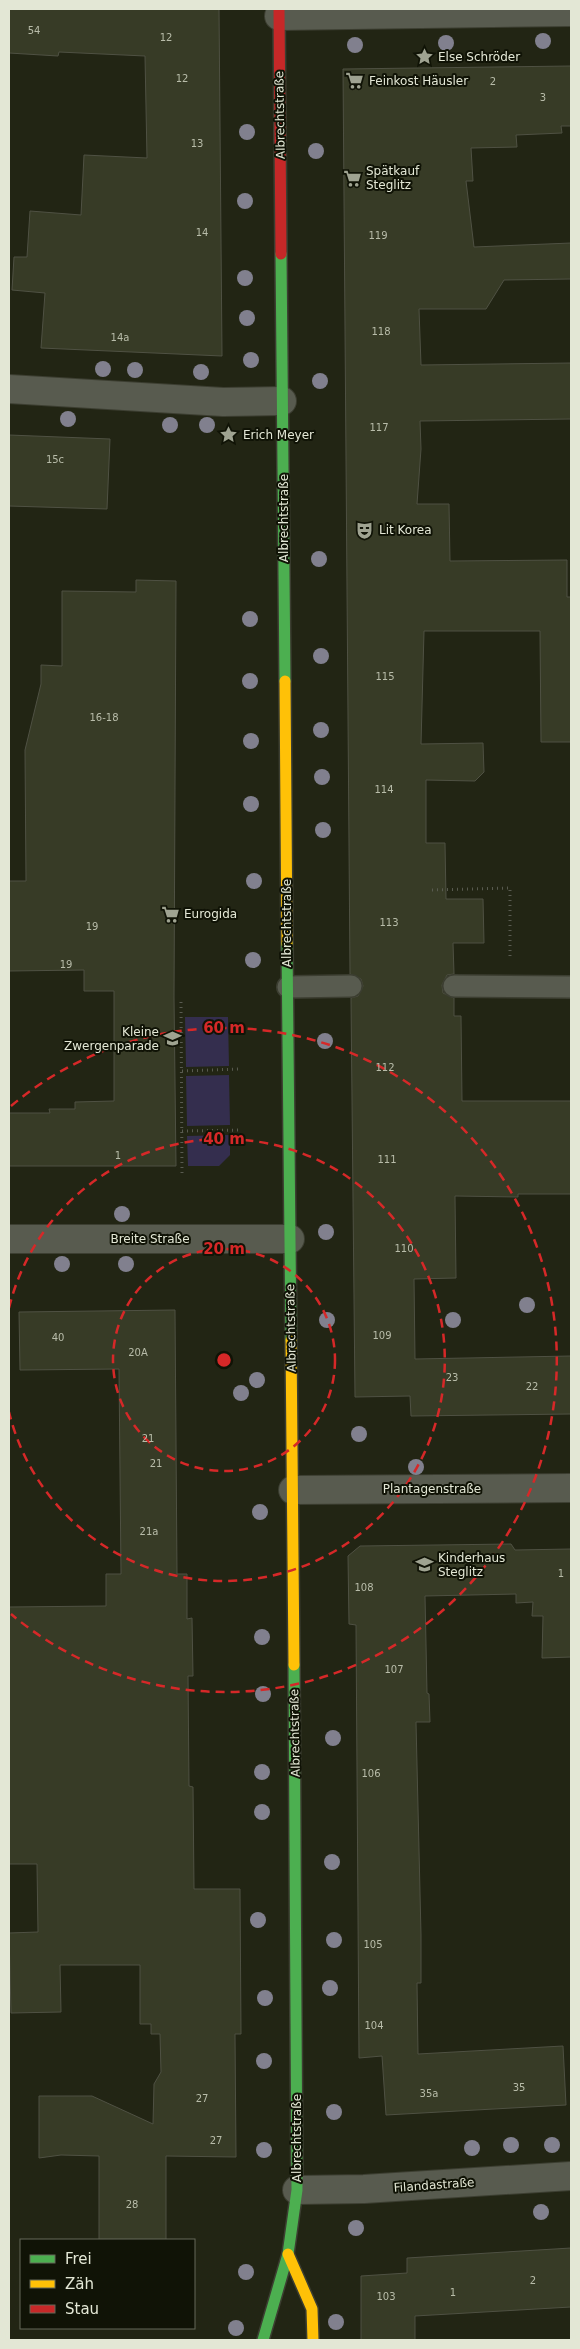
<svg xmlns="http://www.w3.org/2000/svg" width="580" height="2349" viewBox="0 0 580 2349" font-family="'DejaVu Sans',sans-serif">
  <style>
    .green { fill: #342e4e }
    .building { fill: #373b26; stroke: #4f5143 }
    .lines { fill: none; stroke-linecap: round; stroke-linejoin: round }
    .lane-casing { stroke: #3c3e31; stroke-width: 24 }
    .street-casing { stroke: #3c3e31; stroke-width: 30 }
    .fast-casing { stroke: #3c3e31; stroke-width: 14 }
    .slow-casing { stroke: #3c3e31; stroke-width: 14 }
    .jam-casing { stroke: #3c3e31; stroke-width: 14 }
    .path { stroke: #595b50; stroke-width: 3; stroke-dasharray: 1 4; stroke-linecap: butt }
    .lane { stroke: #585b4f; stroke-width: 21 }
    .street { stroke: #585b4f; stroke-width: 28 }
    .fast { stroke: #4caf50; stroke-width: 11 }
    .slow { stroke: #ffc107; stroke-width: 11 }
    .jam { stroke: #c62828; stroke-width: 11 }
    .tree { fill: #81808e }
    .ring { fill: none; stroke: #d62828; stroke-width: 2.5; stroke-dasharray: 9 6 }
    .labels { text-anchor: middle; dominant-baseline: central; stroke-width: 4; stroke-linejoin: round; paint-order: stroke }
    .number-label { font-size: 10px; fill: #b8bca9 }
    .poi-label { font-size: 12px; fill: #e3e7d5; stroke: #101306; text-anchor: start }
    .street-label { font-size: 12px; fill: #e3e7d5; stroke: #101306 }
    .centre { fill: #d62828; stroke: #101306; stroke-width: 2.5 }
    .ring-label { font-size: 15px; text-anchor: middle; font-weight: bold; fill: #d62828; stroke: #101306; stroke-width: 4; stroke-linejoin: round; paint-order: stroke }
  </style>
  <rect width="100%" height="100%" fill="#222514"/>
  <path class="green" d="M185 1017H228L229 1066 186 1067Z
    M229 1075 230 1125 187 1126 186 1076Z
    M230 1135V1155L219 1166H188L187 1136Z"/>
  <path class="building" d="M9 9H219L222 356 41 348 45 293 12 290 14 257H27L30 211 81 215 84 155 147 158 145 56 59 52 58 56 9 53Z
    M571 66V126H561L562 133 516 135 517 147 471 148 473 181H466L474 247 571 243V279L504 280 486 309H419L421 365 571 363V419L420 421 421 449 417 504H449L450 561 567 560V597H571V742H541L540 631H424L421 744 483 743 484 772 475 781 426 780V843H445L446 899H483L484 943H453L454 974 447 975 442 985 443 993 454 998V1016H461L462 1101H571V1194H518V1197L455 1196 456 1278 414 1279 415 1359 571 1356V1414L411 1416 410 1396 355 1397 351 998 358 996 363 986 361 979 350 974 343 69Z
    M9 435 110 439 107 509 9 506Z
    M136 580 176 581 174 997 176 1166H9V1113H50L49 1109H75V1102L114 1101V991H84V970L9 971V881H26L25 750 41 684V665L62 666V591L136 592Z
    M175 1310 177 1574H187V1619L192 1618 193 1676H188L189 1786 193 1787 194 1889H240L241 2034H235L236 2157 166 2156V2240H99V2156L61 2155 39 2158V2096H92L153 2124 154 2084 161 2072 160 2034H151V2024H140V1965H60L61 2012 11 2013 9 1933 38 1932 37 1864H9V1607L106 1606V1574H121L119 1369 20 1370 19 1312Z
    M511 1544 515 1550 571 1549V1657L542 1658 543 1616H532L533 1602 516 1603V1594L425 1596 427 1693 429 1694 430 1722H416L421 1935V1983H417L418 2054 563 2046 566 2105 386 2115 382 2056 359 2058 356 1625 349 1624 348 1556 360 1546Z
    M571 2248V2307L415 2316V2340H361V2276L407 2273V2258Z"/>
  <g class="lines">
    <defs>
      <path id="lane" d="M454 986 571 987
        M288 987 351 986"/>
      <path id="street" d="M279 16 571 12
        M9 389 223 402 282 401
        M9 1239H290
        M293 1490 571 1488
        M297 2190 364 2189 571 2176"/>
      <path id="fast" d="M281 254 285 681
        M287 944 291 1340
        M263 2340 288 2254 297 2190 294 1665"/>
      <path id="slow" d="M285 681 287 944
        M291 1340 294 1665
        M288 2254 312 2309 313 2340"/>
      <path id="jam" d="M279 9 281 254"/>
    </defs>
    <use href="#lane" class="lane-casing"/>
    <use href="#street" class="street-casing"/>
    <use href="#fast" class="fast-casing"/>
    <use href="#slow" class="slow-casing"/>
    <use href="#jam" class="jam-casing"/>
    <path class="path" d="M432 890 510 888V956
      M181 1002 182 1173
      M182 1071 240 1069
      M182 1131 241 1130"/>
    <use href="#lane" class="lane"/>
    <use href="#street" class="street"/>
    <use href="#fast" class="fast"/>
    <use href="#slow" class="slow"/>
    <use href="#jam" class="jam"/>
  </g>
  <g class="tree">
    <circle cx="543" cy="41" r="8"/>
    <circle cx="446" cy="43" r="8"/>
    <circle cx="355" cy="45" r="8"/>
    <circle cx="247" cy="132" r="8"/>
    <circle cx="316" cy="151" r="8"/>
    <circle cx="245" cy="201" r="8"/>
    <circle cx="245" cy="278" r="8"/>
    <circle cx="247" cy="318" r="8"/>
    <circle cx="251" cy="360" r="8"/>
    <circle cx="103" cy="369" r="8"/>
    <circle cx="135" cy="370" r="8"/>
    <circle cx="201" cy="372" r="8"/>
    <circle cx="320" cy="381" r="8"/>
    <circle cx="68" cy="419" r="8"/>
    <circle cx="170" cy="425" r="8"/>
    <circle cx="207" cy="425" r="8"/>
    <circle cx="319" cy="559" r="8"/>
    <circle cx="250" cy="619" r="8"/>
    <circle cx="321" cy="656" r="8"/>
    <circle cx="250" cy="681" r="8"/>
    <circle cx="321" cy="730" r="8"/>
    <circle cx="251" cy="741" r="8"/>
    <circle cx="322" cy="777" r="8"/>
    <circle cx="251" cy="804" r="8"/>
    <circle cx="323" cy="830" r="8"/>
    <circle cx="254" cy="881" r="8"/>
    <circle cx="253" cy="960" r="8"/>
    <circle cx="325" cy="1041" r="8"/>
    <circle cx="122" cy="1214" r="8"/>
    <circle cx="326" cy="1232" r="8"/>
    <circle cx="62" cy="1264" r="8"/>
    <circle cx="126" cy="1264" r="8"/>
    <circle cx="527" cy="1305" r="8"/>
    <circle cx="327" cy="1320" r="8"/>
    <circle cx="453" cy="1320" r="8"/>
    <circle cx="257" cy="1380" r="8"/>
    <circle cx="241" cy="1393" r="8"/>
    <circle cx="359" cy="1434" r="8"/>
    <circle cx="416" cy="1467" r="8"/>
    <circle cx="260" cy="1512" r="8"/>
    <circle cx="262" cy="1637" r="8"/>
    <circle cx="263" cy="1694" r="8"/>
    <circle cx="333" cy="1738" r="8"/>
    <circle cx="262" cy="1772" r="8"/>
    <circle cx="262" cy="1812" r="8"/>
    <circle cx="332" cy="1862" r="8"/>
    <circle cx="258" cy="1920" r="8"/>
    <circle cx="334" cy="1940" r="8"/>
    <circle cx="330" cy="1988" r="8"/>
    <circle cx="265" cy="1998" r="8"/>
    <circle cx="264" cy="2061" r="8"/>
    <circle cx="334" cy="2112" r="8"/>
    <circle cx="511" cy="2145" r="8"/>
    <circle cx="552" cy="2145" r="8"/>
    <circle cx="472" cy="2148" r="8"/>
    <circle cx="264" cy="2150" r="8"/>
    <circle cx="541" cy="2212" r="8"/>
    <circle cx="356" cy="2228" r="8"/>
    <circle cx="246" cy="2272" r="8"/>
    <circle cx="336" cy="2322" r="8"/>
    <circle cx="236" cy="2328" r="8"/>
  </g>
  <g class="ring">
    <circle cx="224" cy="1360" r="111"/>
    <path d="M9 1308A221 221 0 1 1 9 1412"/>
    <path d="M11 1106A332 332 0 1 1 11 1614"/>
  </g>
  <defs>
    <symbol id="sight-bare" viewBox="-9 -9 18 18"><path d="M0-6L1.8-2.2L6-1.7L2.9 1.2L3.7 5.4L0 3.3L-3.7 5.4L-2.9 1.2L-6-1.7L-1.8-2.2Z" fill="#9fa391" stroke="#101306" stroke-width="2.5" paint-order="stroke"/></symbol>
    <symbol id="supermarket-bare" viewBox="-9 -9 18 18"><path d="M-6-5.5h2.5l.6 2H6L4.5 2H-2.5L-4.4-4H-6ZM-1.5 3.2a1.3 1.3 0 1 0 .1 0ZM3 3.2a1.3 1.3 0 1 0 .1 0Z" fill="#9fa391" stroke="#101306" stroke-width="2.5" paint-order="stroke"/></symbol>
    <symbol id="theatre-bare" viewBox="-9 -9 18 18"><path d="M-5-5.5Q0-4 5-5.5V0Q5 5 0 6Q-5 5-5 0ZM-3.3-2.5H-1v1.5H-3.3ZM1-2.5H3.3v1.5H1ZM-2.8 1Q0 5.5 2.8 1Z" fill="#9fa391" stroke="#101306" stroke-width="2.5" paint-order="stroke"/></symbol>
    <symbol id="school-bare" viewBox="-9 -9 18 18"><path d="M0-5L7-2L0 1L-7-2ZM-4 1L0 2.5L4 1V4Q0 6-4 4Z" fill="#9fa391" stroke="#101306" stroke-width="2.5" paint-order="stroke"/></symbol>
  </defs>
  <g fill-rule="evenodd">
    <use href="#sight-bare" x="412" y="44" width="25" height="25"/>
    <use href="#supermarket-bare" x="342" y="68" width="25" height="25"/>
    <use href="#supermarket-bare" x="340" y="166" width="25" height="25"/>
    <use href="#sight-bare" x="216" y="422" width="25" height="25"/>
    <use href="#theatre-bare" x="352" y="518" width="25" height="25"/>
    <use href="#supermarket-bare" x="158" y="902" width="25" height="25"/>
    <use href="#school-bare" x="160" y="1026" width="25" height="25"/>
    <use href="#school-bare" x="412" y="1552" width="25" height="25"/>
  </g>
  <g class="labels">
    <g class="number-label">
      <text x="34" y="30">54</text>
      <text x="166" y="37">12</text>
      <text x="182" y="78">12</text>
      <text x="493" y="81">2</text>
      <text x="543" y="97">3</text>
      <text x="197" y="143">13</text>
      <text x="202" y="232">14</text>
      <text x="378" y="235">119</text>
      <text x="381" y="331">118</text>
      <text x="120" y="337">14a</text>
      <text x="379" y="427">117</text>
      <text x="55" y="459">15c</text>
      <text x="385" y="676">115</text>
      <text x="104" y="717">16-18</text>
      <text x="384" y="789">114</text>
      <text x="389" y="922">113</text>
      <text x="92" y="926">19</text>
      <text x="66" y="964">19</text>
      <text x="385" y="1067">112</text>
      <text x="118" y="1155">1</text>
      <text x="387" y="1159">111</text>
      <text x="404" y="1248">110</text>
      <text x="382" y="1335">109</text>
      <text x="58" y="1337">40</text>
      <text x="138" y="1352">20A</text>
      <text x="452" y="1377">23</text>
      <text x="532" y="1386">22</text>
      <text x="148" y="1438">21</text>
      <text x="156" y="1463">21</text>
      <text x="149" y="1531">21a</text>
      <text x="561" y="1573">1</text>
      <text x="364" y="1587">108</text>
      <text x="394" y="1669">107</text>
      <text x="371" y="1773">106</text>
      <text x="373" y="1944">105</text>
      <text x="374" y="2025">104</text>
      <text x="519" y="2087">35</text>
      <text x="429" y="2093">35a</text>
      <text x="202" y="2098">27</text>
      <text x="216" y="2140">27</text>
      <text x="132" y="2204">28</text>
      <text x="533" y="2280">2</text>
      <text x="453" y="2292">1</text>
      <text x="386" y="2296">103</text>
    </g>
    <g class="poi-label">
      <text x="438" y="57">Else Schröder</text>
      <text x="369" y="81">Feinkost Häusler</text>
      <text x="366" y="171">Spätkauf<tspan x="366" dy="14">Steglitz</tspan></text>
      <text x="243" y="435">Erich Meyer</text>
      <text x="379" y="530">Lit Korea</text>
      <text x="184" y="914">Eurogida</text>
      <text x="159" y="1032" text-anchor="end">Kleine<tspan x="159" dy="14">Zwergenparade</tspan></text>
      <text x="438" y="1558">Kinderhaus<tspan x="438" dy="14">Steglitz</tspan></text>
    </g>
    <g class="street-label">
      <text transform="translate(280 115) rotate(-91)">Albrechtstraße</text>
      <text transform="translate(284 518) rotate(-90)">Albrechtstraße</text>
      <text transform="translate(287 923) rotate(-90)">Albrechtstraße</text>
      <text x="150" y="1239">Breite Straße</text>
      <text transform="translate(291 1328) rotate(-91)">Albrechtstraße</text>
      <text x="432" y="1489">Plantagenstraße</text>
      <text transform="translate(295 1733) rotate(-91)">Albrechtstraße</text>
      <text transform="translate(297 2138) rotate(-90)">Albrechtstraße</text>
      <text transform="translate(434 2185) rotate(-4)">Filandastraße</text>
    </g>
  </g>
  <circle cx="224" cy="1360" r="8" class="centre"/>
  <g class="ring-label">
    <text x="224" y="1033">60 m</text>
    <text x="224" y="1144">40 m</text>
    <text x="224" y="1254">20 m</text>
  </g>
  <rect width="580" height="2349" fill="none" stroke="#e3e7d5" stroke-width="20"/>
  <rect x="20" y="2239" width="175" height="90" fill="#101306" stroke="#646859"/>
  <rect x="30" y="2255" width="25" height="8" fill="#4caf50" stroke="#646859"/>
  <text x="65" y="2264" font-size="15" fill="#e3e7d5">Frei</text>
  <rect x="30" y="2280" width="25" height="8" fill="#ffc107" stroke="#646859"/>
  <text x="65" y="2289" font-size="15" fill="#e3e7d5">Zäh</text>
  <rect x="30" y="2305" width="25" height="8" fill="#c62828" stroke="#646859"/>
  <text x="65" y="2314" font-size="15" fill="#e3e7d5">Stau</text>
</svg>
